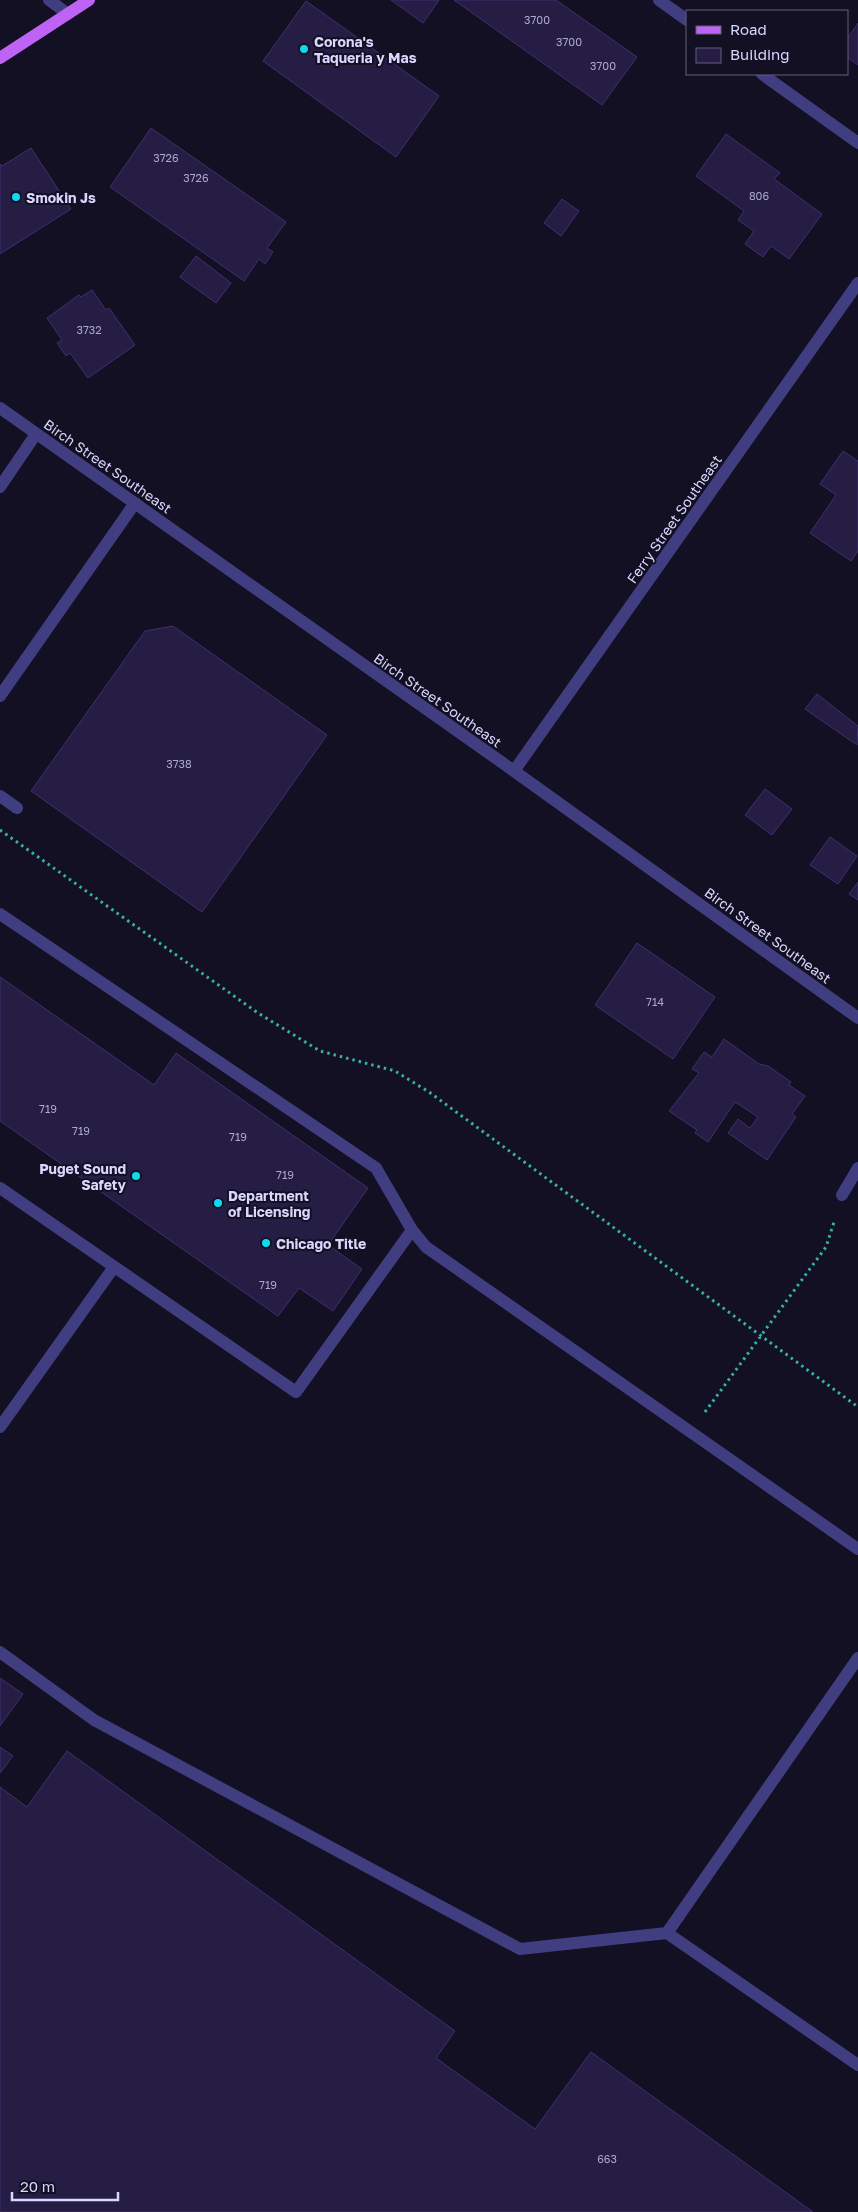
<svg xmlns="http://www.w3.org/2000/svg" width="858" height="2212" viewBox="0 0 858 2212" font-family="'Golos Text',sans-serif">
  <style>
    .building { fill: #251d44; stroke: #3d316e }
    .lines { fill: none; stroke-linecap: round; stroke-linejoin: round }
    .path { stroke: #36b0a8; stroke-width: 3; stroke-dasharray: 2.5 4; stroke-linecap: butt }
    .service { stroke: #403e80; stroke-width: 12 }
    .minor { stroke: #403e80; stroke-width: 12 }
    .primary { stroke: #bf63f6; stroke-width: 12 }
    .poi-dot { fill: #0ed9f0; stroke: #131024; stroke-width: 2 }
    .labels { text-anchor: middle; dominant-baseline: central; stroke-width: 4; stroke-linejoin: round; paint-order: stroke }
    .number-label { font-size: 11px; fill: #ada8cf }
    .poi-label { font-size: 14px; font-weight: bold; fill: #dad6fd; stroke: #131024; text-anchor: start }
    .street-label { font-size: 14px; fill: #dad6fd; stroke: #131024 }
  </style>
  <rect width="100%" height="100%" fill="#131024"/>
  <path class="building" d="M391 0H439L423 23Z
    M454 0H556L637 57 602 105Z
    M306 1 439 96 396 157 263 61Z
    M858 23V65L847 57V39Z
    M151 128 286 222 267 248 273 252 265 264 259 259 244 281 110 187Z
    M726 134 780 173 774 179 822 214 789 259 771 246 763 257 745 244 754 231 738 220 744 211 696 176Z
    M31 148 71 209 0 254V164L2 166Z
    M562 199 579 211 561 236 544 223Z
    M196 256 231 283 216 303 180 277Z
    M92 290 106 310 109 308 135 345 88 378 70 353 66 356 57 343 62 340 47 318 79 295 81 297Z
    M843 451 858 461V551L851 561 810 533 836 495 820 484Z
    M173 626 327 735 202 912 31 791 145 631Z
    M817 694 858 726 857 745 805 709Z
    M765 789 792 809 772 835 745 815Z
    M830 837 857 856 838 884 810 865Z
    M858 882V900L849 894Z
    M637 943 715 997 673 1059 595 1005Z
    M0 977 154 1085 176 1053 368 1188 328 1245 362 1269 333 1311 299 1288 278 1316 0 1121Z
    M724 1039 759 1064 768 1066 791 1082 789 1085 805 1096 792 1114 796 1117 767 1160 728 1133 738 1119 750 1128 758 1117 735 1102 708 1142 695 1133 697 1130 669 1111 699 1073 692 1069 704 1052 712 1057Z
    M0 1678 23 1694 0 1726Z
    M0 1747 13 1756 0 1773Z
    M67 1751 455 2031 436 2058 535 2129 591 2052 813 2212H0V1787L27 1807Z"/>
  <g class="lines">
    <path class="path" d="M0 830 258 1013 320 1051 395 1071 429 1092 858 1407
      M705 1412 826 1247 835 1219"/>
    <path class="service" d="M49 0 68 14
      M0 487 36 434
      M0 696 135 503
      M0 796 17 808
      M0 914 376 1168 412 1230 426 1247 858 1549
      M0 1188 296 1392 412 1230
      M0 1427 114 1267
      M0 1652 94 1720 520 1949 667 1933 858 2065
      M667 1933 858 1658"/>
    <path class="minor" d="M659 0 687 20
      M762 74 858 143
      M0 408 514 771 858 1018
      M514 771 858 283
      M842 1195 858 1168"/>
    <path class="primary" d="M0 58 89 0"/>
  </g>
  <g class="poi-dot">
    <circle cx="304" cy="49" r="5"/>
    <circle cx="16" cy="197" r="5"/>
    <circle cx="136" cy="1176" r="5"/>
    <circle cx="218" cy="1203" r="5"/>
    <circle cx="266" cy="1243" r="5"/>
  </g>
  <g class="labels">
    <g class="number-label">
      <text x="537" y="19">3700</text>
      <text x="569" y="41">3700</text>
      <text x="603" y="65">3700</text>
      <text x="166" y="157">3726</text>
      <text x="196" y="177">3726</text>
      <text x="759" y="195">806</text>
      <text x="89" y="329">3732</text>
      <text x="179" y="763">3738</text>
      <text x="655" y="1001">714</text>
      <text x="48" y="1108">719</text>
      <text x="81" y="1130">719</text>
      <text x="238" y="1136">719</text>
      <text x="285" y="1174">719</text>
      <text x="268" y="1284">719</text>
      <text x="607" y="2158">663</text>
    </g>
    <g class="poi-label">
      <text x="314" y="41">Corona's<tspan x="314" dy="16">Taqueria y Mas</tspan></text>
      <text x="26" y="197">Smokin Js</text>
      <text x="126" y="1168" text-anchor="end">Puget Sound<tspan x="126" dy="16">Safety</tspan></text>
      <text x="228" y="1195">Department<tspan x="228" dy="16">of Licensing</tspan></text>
      <text x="276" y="1243">Chicago Title</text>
    </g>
    <g class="street-label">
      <text transform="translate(108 466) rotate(35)">Birch Street Southeast</text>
      <text transform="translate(674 519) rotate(-55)">Ferry Street Southeast</text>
      <text transform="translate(438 700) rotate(35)">Birch Street Southeast</text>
      <text transform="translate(768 935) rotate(36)">Birch Street Southeast</text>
    </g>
  </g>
  <rect x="686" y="10" width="162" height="65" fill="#131024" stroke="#635f7b"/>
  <rect x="696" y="26" width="25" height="8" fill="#bf63f6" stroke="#635f7b"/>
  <text x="730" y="35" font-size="15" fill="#dad6fd">Road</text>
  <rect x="696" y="48" width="25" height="15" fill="#251d44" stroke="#635f7b"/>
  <text x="730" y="60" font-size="15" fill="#dad6fd">Building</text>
  <path d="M12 2192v8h106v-8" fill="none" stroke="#dad6fd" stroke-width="2.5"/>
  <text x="20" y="2192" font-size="15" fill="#dad6fd" stroke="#131024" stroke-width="4" paint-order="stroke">20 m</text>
</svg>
